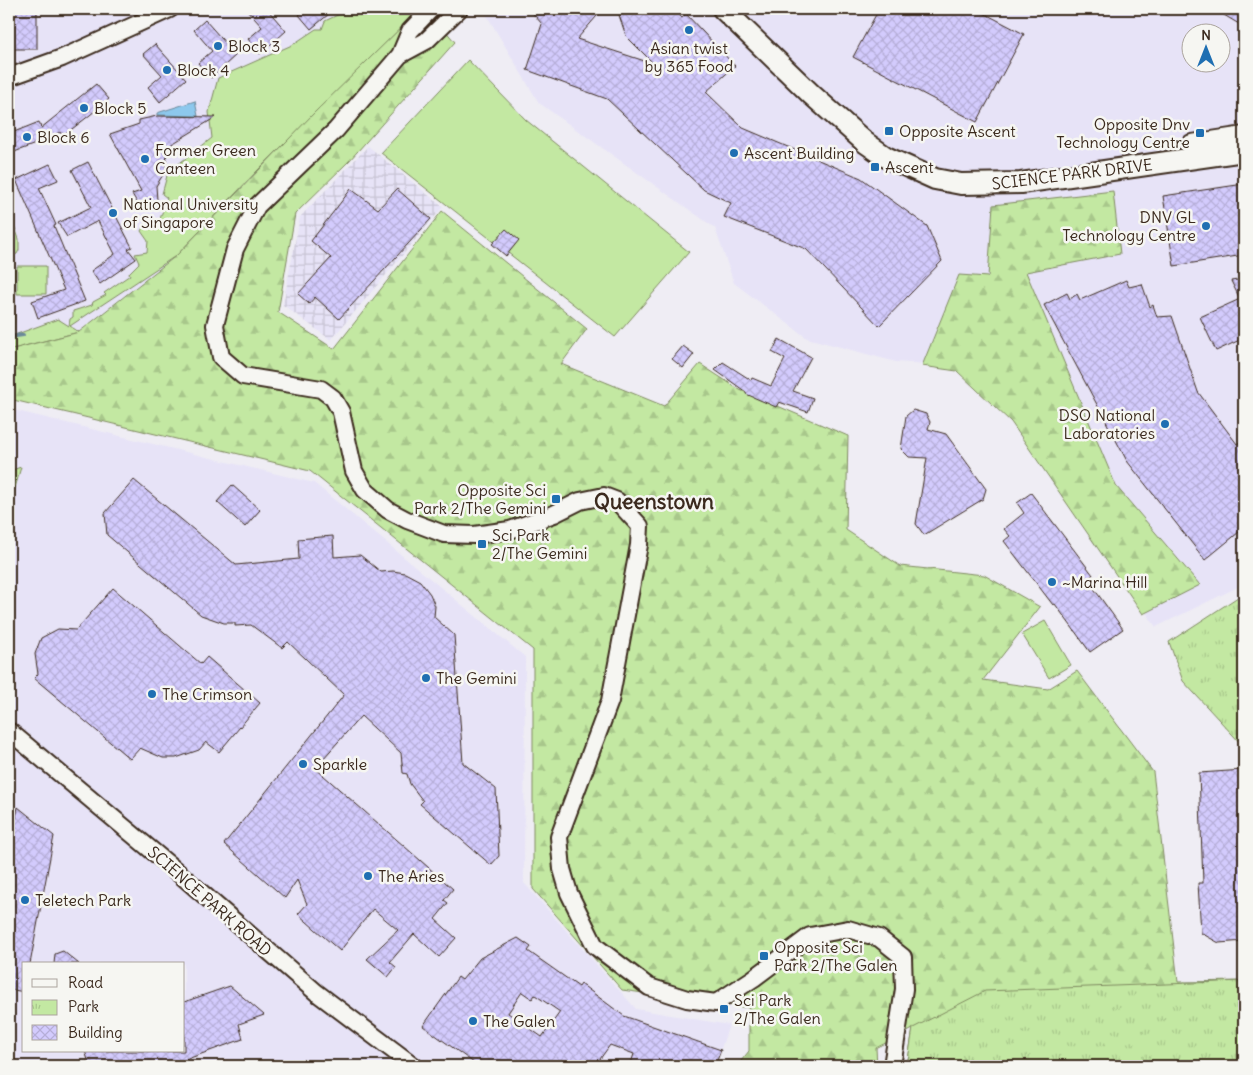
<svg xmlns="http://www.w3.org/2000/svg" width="1253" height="1075" viewBox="0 0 1253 1075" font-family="Delius,sans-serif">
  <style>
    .built { fill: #e7e3f7; fill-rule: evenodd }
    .industrial { fill: url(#industrial-grid) }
    .grass { fill: #c3e8a2; stroke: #7f8960 }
    .forest { fill: url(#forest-firs); stroke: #7f8960 }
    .park { fill: url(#park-tufts); stroke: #7f8960 }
    .water { fill: #8dc8ed; stroke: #6c899a }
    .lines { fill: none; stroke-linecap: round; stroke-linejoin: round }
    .stream { stroke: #6c899a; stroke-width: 4 }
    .building { fill: url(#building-cross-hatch); stroke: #3b2a1e; fill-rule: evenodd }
    .minor-casing { stroke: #3b2a1e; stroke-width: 20 }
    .major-casing { stroke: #3b2a1e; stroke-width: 24 }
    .minor { stroke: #f6f6f2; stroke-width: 16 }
    .major { stroke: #f6f6f2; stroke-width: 20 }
    .poi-dot { fill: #1f6fb2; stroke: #f6f6f2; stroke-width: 2 }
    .labels { text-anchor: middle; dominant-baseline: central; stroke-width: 5; stroke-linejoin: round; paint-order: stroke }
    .poi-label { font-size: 16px; fill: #3b2a1e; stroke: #f6f6f2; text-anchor: start }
    .street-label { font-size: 16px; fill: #3b2a1e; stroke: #f6f6f2 }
    .district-label { font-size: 21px; font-weight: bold; fill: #3b2a1e; stroke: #f6f6f2 }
  </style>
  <defs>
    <pattern id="industrial-grid" width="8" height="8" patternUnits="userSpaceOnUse" patternTransform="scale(1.25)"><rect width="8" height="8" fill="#e7e3f7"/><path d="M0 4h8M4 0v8" fill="none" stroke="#c7c3d3"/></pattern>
    <pattern id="forest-firs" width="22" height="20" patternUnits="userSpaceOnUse" patternTransform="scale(1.25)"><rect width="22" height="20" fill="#c3e8a2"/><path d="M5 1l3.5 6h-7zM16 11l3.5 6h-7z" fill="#a8c78b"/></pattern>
    <pattern id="park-tufts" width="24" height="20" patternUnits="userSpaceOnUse" patternTransform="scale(1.25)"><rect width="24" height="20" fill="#c3e8a2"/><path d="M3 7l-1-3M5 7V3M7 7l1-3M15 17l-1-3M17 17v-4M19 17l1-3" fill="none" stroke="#a8c78b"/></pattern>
    <pattern id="building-cross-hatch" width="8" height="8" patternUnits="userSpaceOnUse" patternTransform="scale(1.25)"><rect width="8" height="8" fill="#d3cbfd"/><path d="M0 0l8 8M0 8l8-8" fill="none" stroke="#b6aed8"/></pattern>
  </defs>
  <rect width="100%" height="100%" fill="#efedf4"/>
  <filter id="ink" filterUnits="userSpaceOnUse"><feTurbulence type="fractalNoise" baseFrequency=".02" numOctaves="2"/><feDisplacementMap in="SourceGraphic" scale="10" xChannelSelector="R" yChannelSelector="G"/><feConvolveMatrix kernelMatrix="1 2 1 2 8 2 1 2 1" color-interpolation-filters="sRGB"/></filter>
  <g filter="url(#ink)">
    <path class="built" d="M9 9H420L314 113 177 255 79 332 9 350Z
      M483 9H1244V584L1156 627 996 395 958 366 896 362 807 338 734 283 715 228 539 103ZM1190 32H1220V62H1190Z
      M9 409 314 483 525 657 524 883 636 1009 729 1025 715 1066H9ZM24 964H184V1051H24Z"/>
    <path class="industrial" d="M368 146 443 207 331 340 283 305 300 217Z"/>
    <path class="grass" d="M350 9H420L257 171 177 255 70 326 79 332 9 350V337L58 319 69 326 70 319 73 317V311L92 305 93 302 106 295 104 293 130 275 129 273 139 263 135 254 147 252 148 241 141 231 146 222 158 225 167 198 162 194 168 172 212 138 209 112 218 78 292 45 316 29H322L325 21Z
      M468 60 526 120 689 252 615 337 381 153Z
      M9 211 19 239V250L17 254 10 256 12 237 9 233Z
      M17 266H46V294H17Z
      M9 268 15 269 14 331 9 330Z
      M21 467 9 509V471Z
      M1045 621 1071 665 1049 678 1022 634Z"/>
    <path class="forest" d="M420 9H427L455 42 349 161 295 214 278 312 334 349 442 211 587 329 561 364 664 406 700 364 740 390 848 436 846 530 900 566 984 575 1040 607 983 680 1048 689 1077 671 1153 772 1178 982 1244 981V1066H907L913 1029 876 1048 877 1066H737L749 1051V1008L622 990 533 889V650L310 471 9 399V350L79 332 177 255 314 113Z
      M1113 191 1120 254 1026 272 1116 486 1200 585 1143 614 1011 422 957 371 922 366 959 275 988 277 993 205Z"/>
    <path class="park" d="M1244 593V747L1183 681 1169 642Z
      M1244 981V1066H907L913 1028 985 991Z"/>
    <path class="water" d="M195 101 198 116 157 115V113Z"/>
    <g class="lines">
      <path class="stream" d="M9 337 23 335"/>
    </g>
    <path class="building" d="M9 9H37V49H9Z
      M246 9H267L286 31 260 54 248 39 262 27Z
      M306 9H335L311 29 299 15Z
      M529 9H603L577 39 654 64 626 36 617 9H673L682 18 686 14 735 66 706 92 743 128 861 178 927 226 942 261 879 326 806 249 724 217 731 203 704 190 607 99 527 70 542 24Z
      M879 9H976L1024 34 977 122 853 57Z
      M1214 9H1244V27Z
      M205 20 236 55 211 78 198 63 212 51 194 30Z
      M155 44 186 79 160 102 148 87 162 75 143 54Z
      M96 84 109 99 90 115 63 136 60 132 46 140 9 154V134L39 122 41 128Z
      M157 116 216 117 167 147 166 170 156 186 157 200 141 209 132 194 141 191 110 134 139 124V120Z
      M88 162 132 247 128 249 136 259 100 284 91 271 115 254 98 221 67 237 58 223 91 207 72 170Z
      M50 164 58 180 39 188 56 225 54 226 85 301 38 318 32 301 64 290 16 180Z
      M1244 184V255L1174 266 1163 196Z
      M351 189 378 209 397 189 431 219 339 319 315 297 309 304 298 294 331 258 311 241Z
      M506 229 519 240 506 256 492 244Z
      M1244 279V338L1216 351 1200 317 1240 299 1231 281Z
      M1126 280 1129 287 1142 284 1150 307 1153 305 1157 317 1172 316 1198 392 1237 444 1244 439V528L1205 560 1127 461 1044 305 1067 293 1070 299 1077 294 1080 300Z
      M779 339 811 357 793 391 813 398 808 412 779 402 776 407 746 394V392L715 370 723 362 751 380 752 378 771 386 785 359 772 352Z
      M683 346 694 354 683 368 672 359Z
      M913 410 926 414 930 422 928 429 946 434 986 489 983 499 924 535 916 524 927 458 909 457 901 449 906 416Z
      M134 480 236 565 299 559 298 539 333 536 334 557 360 555 381 572 393 571 405 573 420 581 430 594 435 606 434 617 454 635 463 763 496 789 499 856 491 865 420 804 423 801 410 784 407 774 403 773 401 753 361 716 315 768 453 889 444 900 448 903 435 919 456 938 439 957 414 934 390 962 396 967 388 977 367 959 398 930 373 909 340 951 298 914 307 904 297 880 285 898 224 844 344 695 288 642 282 648 251 625 235 626V623H224L201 615 107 535 105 513Z
      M232 485 260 510 245 527 217 502Z
      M1031 493 1093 575 1087 579 1123 629 1090 652 1055 604 1053 605 1004 541 1010 536 1004 529 1024 513 1017 503Z
      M113 588 201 664 207 657 260 703 219 752 206 742 199 750 176 758H163L140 748 130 759 34 678 38 674 35 654 41 638 58 629 76 630Z
      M1244 770V941L1219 943 1201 933 1198 883H1203L1199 773Z
      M18 807 54 836 30 964H24V992L9 989V832L13 833Z
      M518 938 531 947 528 951 579 987 581 984 624 1016 721 1050 715 1066H630L634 1054 610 1045 595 1066H478L423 1026 458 977 462 980 480 958ZM522 992 532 999 535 995 560 1012 542 1037 508 1013Z
      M63 951 79 964H54L55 954Z
      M230 986 264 1015 239 1024 243 1039 168 1066H90L85 1051H184V1002Z"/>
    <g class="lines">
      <defs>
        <path id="minor" d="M431 9 410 31 400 55 336 130 257 206 235 249 215 325 221 357 243 376 321 389 333 398 341 412 354 471 365 490 388 510 407 520 444 534 474 535 510 530 554 514 580 501 604 496 617 501 640 526 639 545 610 701 559 837 562 869 569 893 595 946 649 987 687 999 716 1003 754 978 810 936 848 929 879 938 903 957 904 989 892 1066
          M400 55 426 41 459 9
          M9 77 62 58 170 9
          M9 731 174 869 317 993 414 1066"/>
        <path id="major" d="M723 9 812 95 866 143 886 157 935 179 961 184 1021 183 1244 151
          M1192 145 1244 137"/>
      </defs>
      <use href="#minor" class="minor-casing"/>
      <use href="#major" class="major-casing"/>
      <use href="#minor" class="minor"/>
      <use href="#major" class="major"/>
    </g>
  </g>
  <g class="poi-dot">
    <circle cx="689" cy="30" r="5"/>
    <circle cx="218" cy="46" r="5"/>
    <circle cx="167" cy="70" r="5"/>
    <circle cx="84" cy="108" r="5"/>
    <rect x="884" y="126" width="10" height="10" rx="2.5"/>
    <rect x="1195" y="128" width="10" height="10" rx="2.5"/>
    <circle cx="27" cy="137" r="5"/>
    <circle cx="734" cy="153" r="5"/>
    <circle cx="145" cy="159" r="5"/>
    <rect x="870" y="162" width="10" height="10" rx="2.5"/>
    <circle cx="113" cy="213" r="5"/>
    <circle cx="1206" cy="226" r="5"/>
    <circle cx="1165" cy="424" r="5"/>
    <rect x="551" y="494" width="10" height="10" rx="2.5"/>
    <rect x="477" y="539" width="10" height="10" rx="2.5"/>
    <circle cx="1052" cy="582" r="5"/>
    <circle cx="426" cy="678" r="5"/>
    <circle cx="152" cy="694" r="5"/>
    <circle cx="303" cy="764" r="5"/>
    <circle cx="368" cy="876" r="5"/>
    <circle cx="25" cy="900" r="5"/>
    <rect x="759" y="951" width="10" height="10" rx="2.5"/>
    <rect x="719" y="1004" width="10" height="10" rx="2.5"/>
    <circle cx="473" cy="1021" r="5"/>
  </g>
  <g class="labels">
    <g class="poi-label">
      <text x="228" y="46">Block 3</text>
      <text x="689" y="48" text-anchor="middle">Asian twist<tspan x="689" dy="18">by 365 Food</tspan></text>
      <text x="177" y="70">Block 4</text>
      <text x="94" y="108">Block 5</text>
      <text x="1190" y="124" text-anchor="end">Opposite Dnv<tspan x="1190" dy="18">Technology Centre</tspan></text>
      <text x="899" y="131">Opposite Ascent</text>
      <text x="37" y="137">Block 6</text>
      <text x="155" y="150">Former Green<tspan x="155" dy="18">Canteen</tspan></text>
      <text x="744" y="153">Ascent Building</text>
      <text x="885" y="167">Ascent</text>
      <text x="123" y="204">National University<tspan x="123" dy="18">of Singapore</tspan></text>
      <text x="1196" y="217" text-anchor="end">DNV GL<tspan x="1196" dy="18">Technology Centre</tspan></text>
      <text x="1155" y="415" text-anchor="end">DSO National<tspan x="1155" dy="18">Laboratories</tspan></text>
      <text x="546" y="490" text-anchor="end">Opposite Sci<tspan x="546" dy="18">Park 2/The Gemini</tspan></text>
      <text x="492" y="535">Sci Park<tspan x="492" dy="18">2/The Gemini</tspan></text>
      <text x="1062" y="582">~Marina Hill</text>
      <text x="436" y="678">The Gemini</text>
      <text x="162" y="694">The Crimson</text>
      <text x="313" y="764">Sparkle</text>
      <text x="378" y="876">The Aries</text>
      <text x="35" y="900">Teletech Park</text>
      <text x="774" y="947">Opposite Sci<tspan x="774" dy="18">Park 2/The Galen</tspan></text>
      <text x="734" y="1000">Sci Park<tspan x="734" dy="18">2/The Galen</tspan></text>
      <text x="483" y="1021">The Galen</text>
    </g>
    <g class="street-label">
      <text transform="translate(1072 174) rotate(-7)">SCIENCE PARK DRIVE</text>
      <text transform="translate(210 901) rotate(41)">SCIENCE PARK ROAD</text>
    </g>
    <g class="district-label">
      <text x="654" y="501">Queenstown</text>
    </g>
  </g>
  <rect width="1253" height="1075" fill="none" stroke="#f6f6f2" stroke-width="30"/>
  <rect x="15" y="15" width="1223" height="1045" fill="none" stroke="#3b2a1e" stroke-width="2" filter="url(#ink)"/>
  <rect x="22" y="962" width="162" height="90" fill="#f6f6f2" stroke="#aba49d"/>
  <rect x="32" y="979" width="25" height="8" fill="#f6f6f2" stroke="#aba49d"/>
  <text x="68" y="988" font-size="15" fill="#3b2a1e">Road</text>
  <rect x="32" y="1000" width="25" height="15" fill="url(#park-tufts)" stroke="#aba49d"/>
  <text x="68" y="1012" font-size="15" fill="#3b2a1e">Park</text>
  <rect x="32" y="1025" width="25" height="15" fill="url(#building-cross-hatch)" stroke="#aba49d"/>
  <text x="68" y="1038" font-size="15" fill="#3b2a1e">Building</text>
  <g transform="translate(1206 48)"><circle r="24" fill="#f6f6f2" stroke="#aba49d"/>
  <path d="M0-4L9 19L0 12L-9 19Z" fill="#1f6fb2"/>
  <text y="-8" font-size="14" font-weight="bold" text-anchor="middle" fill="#3b2a1e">N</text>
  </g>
</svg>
